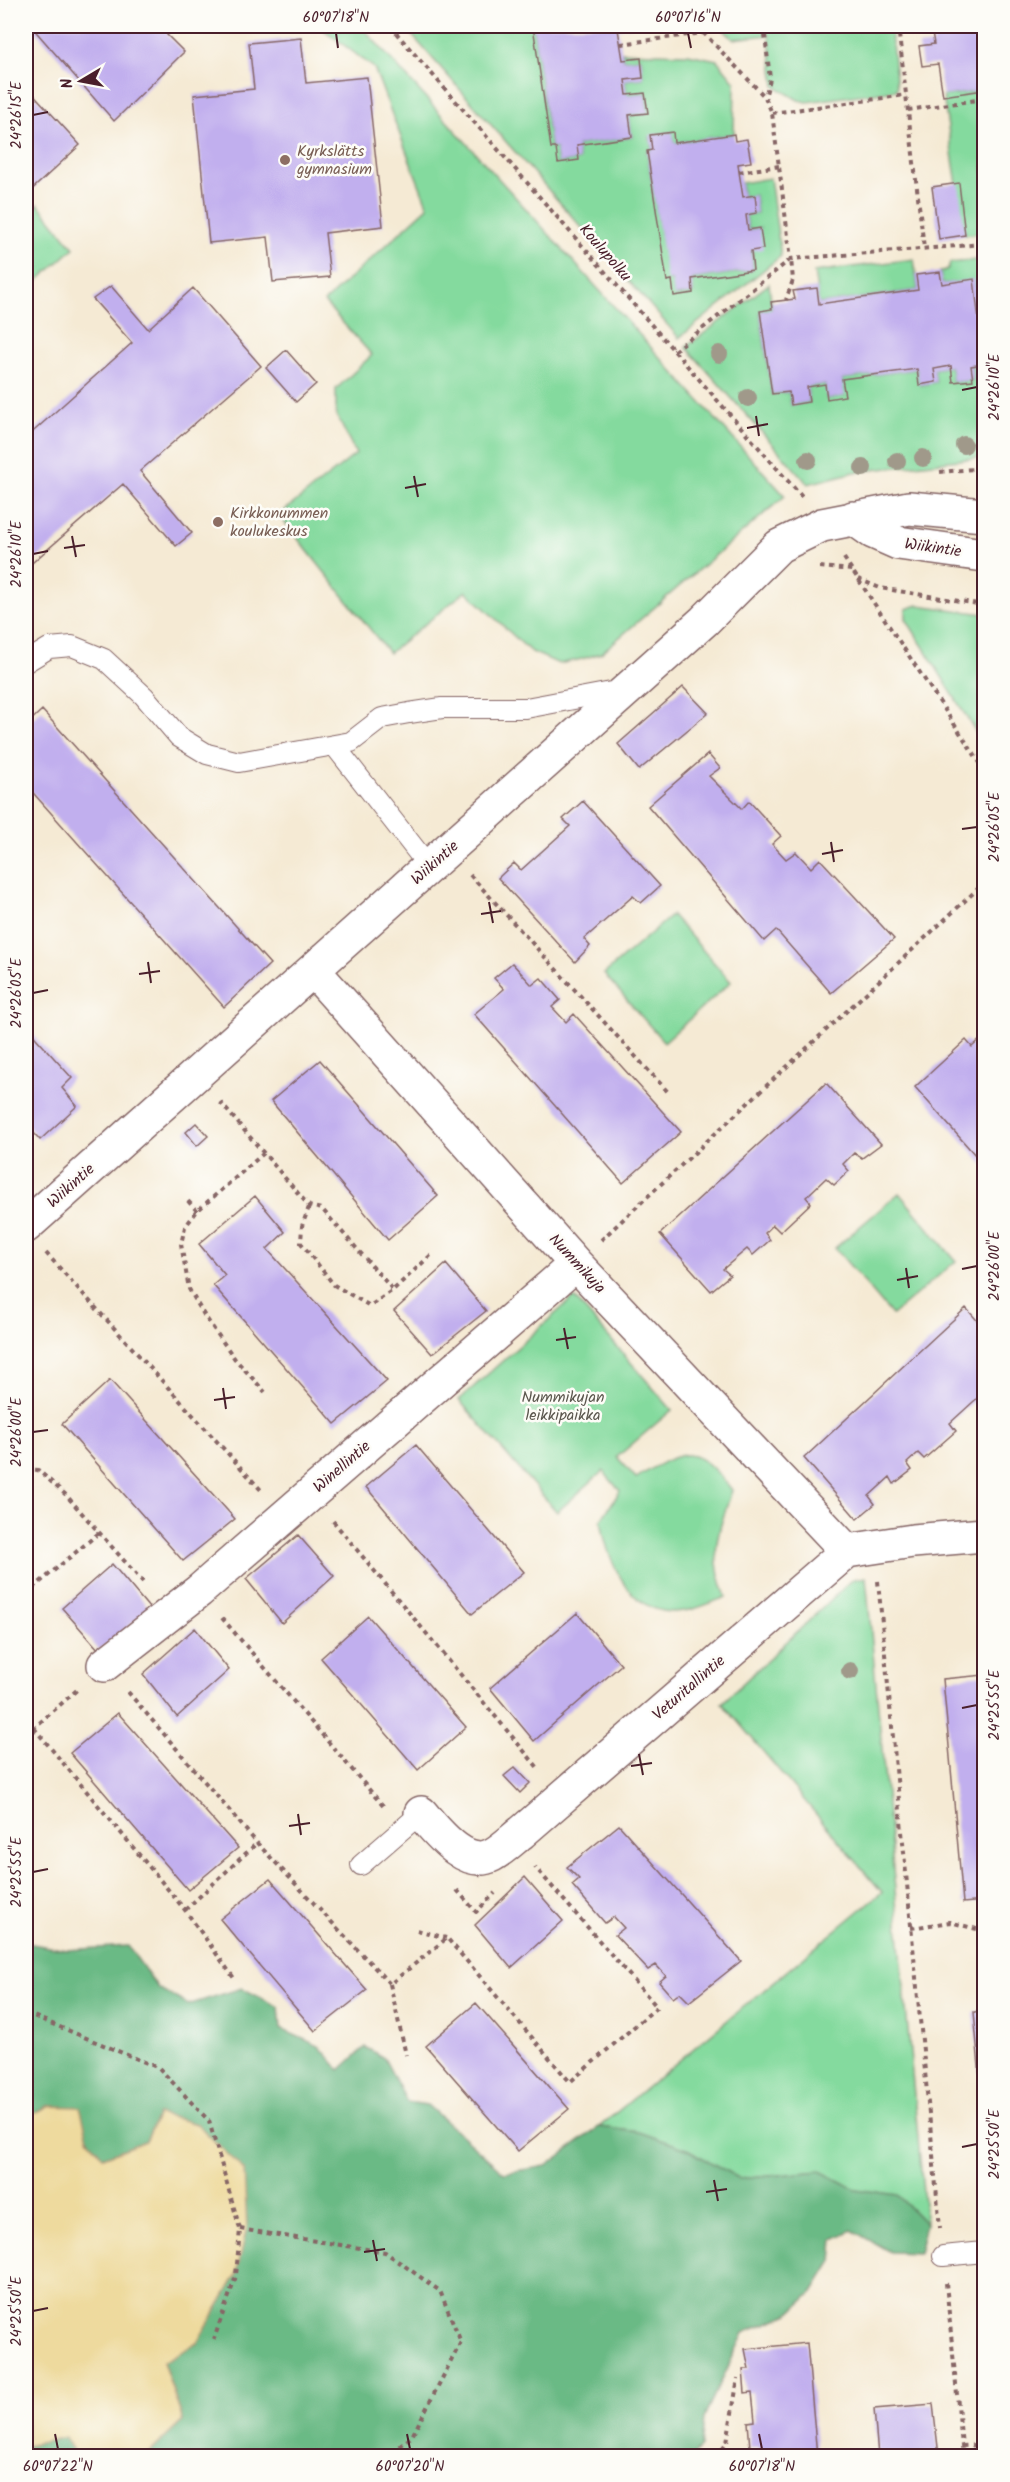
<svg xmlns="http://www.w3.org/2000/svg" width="1010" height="2482" viewBox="0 0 1010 2482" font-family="Kalam,sans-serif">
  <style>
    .green { fill: #84da9e; stroke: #677c64; stroke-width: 1.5 }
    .forest { fill: #6bba85; stroke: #5a6c58; stroke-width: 1.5 }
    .sand { fill: #eeda9e; stroke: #9c7c64; stroke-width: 1.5 }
    .building { fill: #c1afee }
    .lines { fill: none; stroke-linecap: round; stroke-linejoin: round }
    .service-casing { stroke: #866666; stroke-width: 22 }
    .minor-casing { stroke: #866666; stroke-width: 36 }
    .path { stroke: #866666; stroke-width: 4; stroke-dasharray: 4.5 4.5; stroke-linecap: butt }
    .service { stroke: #fff; stroke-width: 20 }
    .minor { stroke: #fff; stroke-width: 33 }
    .tree { fill: #a0998a }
    .ticks { fill: none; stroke: #4a1f2b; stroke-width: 2 }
    .education-dot { fill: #8d6e63; stroke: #fdfcf7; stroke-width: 2 }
    .labels { text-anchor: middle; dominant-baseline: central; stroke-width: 5; stroke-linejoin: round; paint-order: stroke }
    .education-label { font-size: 16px; fill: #785e54; stroke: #fdfcf7; text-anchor: start }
    .street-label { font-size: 16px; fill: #4a1f2b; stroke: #fdfcf7 }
    .park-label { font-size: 16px; fill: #5b574e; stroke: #fdfcf7 }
    .neatline { fill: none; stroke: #4a1f2b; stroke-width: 2 }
    .ticks-label { font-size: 15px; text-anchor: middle; fill: #4a1f2b }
  </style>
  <rect width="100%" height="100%" fill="#fdfcf7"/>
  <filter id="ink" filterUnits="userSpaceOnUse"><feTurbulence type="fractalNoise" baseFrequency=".0167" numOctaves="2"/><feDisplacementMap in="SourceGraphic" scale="12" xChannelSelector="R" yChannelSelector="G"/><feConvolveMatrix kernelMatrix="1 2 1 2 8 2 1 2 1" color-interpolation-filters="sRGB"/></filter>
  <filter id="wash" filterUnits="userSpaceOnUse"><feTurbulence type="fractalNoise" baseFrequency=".008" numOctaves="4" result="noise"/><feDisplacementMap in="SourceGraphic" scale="24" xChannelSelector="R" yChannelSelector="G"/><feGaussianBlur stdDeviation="1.35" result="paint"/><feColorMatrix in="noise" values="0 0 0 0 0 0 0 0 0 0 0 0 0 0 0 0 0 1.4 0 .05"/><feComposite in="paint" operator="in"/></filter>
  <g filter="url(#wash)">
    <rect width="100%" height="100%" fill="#f5ead4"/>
    <path class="green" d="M319 26H361L785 496 601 653 582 659 559 664 530 651 466 591 389 653 279 515 356 454 336 414V389L372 355 324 302 428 207 374 68Z
      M404 26H437V29L454 26H533L551 148H556L558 163 579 160 577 145 632 137 629 115 648 112 645 93 627 95 625 80 643 78 641 58 623 60 622 52 688 54 717 60 735 82 734 134 674 143 672 132 650 136 652 150 647 151 668 281 672 280 675 296 693 293 692 279 753 270 751 251 760 228 748 230 746 215 757 213 755 195 743 197 741 183 770 178 781 256 679 338Z
      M720 26H890L897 88 896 90 807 102 798 100 775 86 769 35 733 39Z
      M984 90V232L965 235 943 96Z
      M38 204 74 248 26 291V215Z
      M914 259 918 290 819 304 814 272Z
      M984 259V353L974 280 942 284 940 272 948 269 950 263Z
      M769 284 772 309 760 311 772 394 789 392 791 405 809 402 807 387 825 384 827 399 844 396 842 379 917 369 920 385 936 382 934 369 951 366 953 382 973 380 971 366 984 364V457L855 472 808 484 686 347Z
      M918 605 984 614V745L906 619V609Z
      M672 915 731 982 664 1042 604 974Z
      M899 1193 956 1261 892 1315 835 1248Z
      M574 1297 672 1410 617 1457 636 1478C685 1449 694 1442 732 1490 718 1535 708 1550 726 1597 708 1604 691 1612 672 1612 627 1611 606 1556 601 1520L620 1491 603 1471 557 1512 459 1400Z
      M866 1577 926 2224 897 2195 855 2189 820 2171 740 2179 687 2149 639 2132 599 2127 882 1892 722 1703 853 1579Z"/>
    <path class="forest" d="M26 1943 67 1950 128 1946 158 1988 188 2005 242 1988 279 2007 281 2029 319 2046 340 2070 365 2047 384 2058 407 2102 427 2105 504 2173 546 2166 599 2127 639 2132 687 2149 740 2179 820 2171 855 2189 897 2195 926 2224 919 2253 890 2252 852 2230 834 2239 832 2261 813 2292 789 2314 744 2333 704 2418 701 2448 693 2456H146L183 2421 163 2362 197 2343V2124L158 2114 146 2141 103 2157 88 2138 48 2106 26 2118Z
      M66 2437 76 2456H26V2446Z"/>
    <path class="sand" d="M48 2106 80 2107 88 2138 103 2157 146 2141 158 2114 197 2124 244 2170 247 2227 236 2276 197 2343 163 2362 183 2421 146 2456H76L65 2437 26 2446V2118Z"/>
    <g id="blocks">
      <path class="building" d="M31 26H178L167 35 184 52 114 121Z
        M533 26H633L618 29 623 60 641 58 643 78 625 80 627 95 645 93 648 113 629 115 632 137 577 145 579 160 558 163 556 148H551Z
        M931 26H984V90L943 96 938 64 922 66 919 46 934 44Z
        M301 38 306 83 367 77 383 226 325 233 330 277 273 282 268 237 209 243 194 95 254 89 249 43Z
        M26 86 80 145 26 195Z
        M673 132 674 143 734 134 735 141 747 139 751 162 738 164 739 172 743 197 755 195 757 213 746 215 748 230 760 228 763 249 751 251 753 270 692 279 693 293 674 296 672 280 667 281 647 151 652 150 650 135Z
        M959 183 965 235 939 239 932 187Z
        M940 272 942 284 974 279 984 364 971 366 973 380 953 382 951 366 934 369 936 382 919 385 917 369 842 379 845 396 827 399 825 384 807 387 809 402 791 405 789 392 772 394 760 311 772 309 771 302 795 299 793 291 817 288 819 304 918 290 916 275Z
        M111 286 148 329 193 288 261 366 140 471 192 533 176 546 123 484 26 568V438L132 343 93 299Z
        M286 350 316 384 296 402 266 368Z
        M683 687 708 713 639 770 618 744Z
        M42 710 270 964 224 1007 26 785V725Z
        M708 754 720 768 709 776 742 809 749 801 781 836 772 844 786 859 796 852 811 868 820 859 894 939 831 993 776 930 764 941 648 806Z
        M583 801 660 886 641 903 633 896 584 939 590 946 575 962 498 878 514 863 521 870 570 826 563 819Z
        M512 963 532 985 541 978 560 1000 552 1007 566 1022 574 1014 681 1132 623 1183 474 1014 504 989 494 978Z
        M26 1027 72 1078 62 1088 77 1106 40 1140 26 1124Z
        M982 1038 984 1041V1165L915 1087 966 1040 972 1047Z
        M320 1060 438 1196 388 1240 271 1101Z
        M826 1083 881 1144 862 1158 854 1153 843 1164 849 1171 834 1185 826 1178 806 1197 811 1203 780 1232 773 1225 765 1233 770 1240 753 1255 747 1249 723 1269 730 1275 711 1291 660 1234Z
        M196 1123 208 1136 197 1146 186 1132Z
        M255 1196 285 1232 267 1249 387 1381 335 1424 213 1285 225 1275 199 1244Z
        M446 1264 486 1311 432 1354 394 1311Z
        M966 1308 984 1328V1392L950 1423 956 1431 924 1459 918 1453 907 1463 912 1470 894 1484 890 1477 869 1496 875 1504 857 1519 804 1458Z
        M110 1380 235 1519 183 1561 62 1424Z
        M416 1445 524 1572 472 1614 366 1487Z
        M298 1535 334 1576 282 1623 246 1579Z
        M112 1564 150 1609 99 1650 62 1608Z
        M577 1613 621 1665 534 1741 490 1688Z
        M368 1616 466 1727 418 1770 321 1658Z
        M195 1628 229 1670 177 1717 143 1674Z
        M984 1675V1901L963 1903 943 1679Z
        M118 1713 238 1848 188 1890 70 1753Z
        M515 1767 530 1783 520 1793 504 1776Z
        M619 1825 741 1961 689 2002 680 1993 673 1998 659 1982 666 1976 656 1965 648 1970 615 1935 624 1928 614 1917 605 1923 572 1885 579 1879 567 1867Z
        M525 1877 563 1921 511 1968 475 1925Z
        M270 1879 367 1990 315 2031 220 1919Z
        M476 2003 569 2109 518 2151 426 2046Z
        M984 2011V2111H983L974 2012Z
        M807 2343 817 2456H759L758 2448H750L748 2422 755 2421 752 2392 745 2393 743 2369H749L745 2349Z
        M933 2404 939 2456H878L874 2409Z"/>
    </g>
  </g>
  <g filter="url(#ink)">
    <use href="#blocks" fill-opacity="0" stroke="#866666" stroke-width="1.5"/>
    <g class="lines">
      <defs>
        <path id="service" d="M26 662 49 648 72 646 104 659 144 696 179 737 207 754 239 762 351 742 382 718 409 713 442 708H526L622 690
          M334 745 430 868
          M361 1865 421 1813
          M943 2256 984 2252"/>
        <path id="minor" d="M853 518 873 532 898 543 984 555
          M313 970 576 1264 847 1551
          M26 1226 704 621 779 546 822 525 909 508 984 515
          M104 1665 199 1591 576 1264
          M421 1813C436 1830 465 1869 492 1855 503 1849 513 1839 522 1832L847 1551 913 1541 984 1535"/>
      </defs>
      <use href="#service" class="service-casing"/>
      <use href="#minor" class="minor-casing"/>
      <path class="path" d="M390 26 802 497
        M697 26 765 97 772 113 791 259 984 244
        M764 26 770 79 765 97
        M898 26 924 248
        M621 44 703 33
        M908 110 984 99
        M772 113 906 95
        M739 172 779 166
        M674 351 791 259 793 280 786 300
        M940 472 984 468
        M844 558 984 769
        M820 567 852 570
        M858 579 880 588 984 605
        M470 875 668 1092
        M220 1102 309 1206 322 1209 393 1290
        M264 1153 197 1211 185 1227 181 1244 189 1289 204 1315 235 1359 265 1392
        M188 1201 197 1211
        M309 1207 302 1226 301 1243 334 1285 370 1306 393 1290 431 1255
        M601 1240 984 883
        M46 1253 261 1490
        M26 1469 38 1470 65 1494 143 1582
        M333 1521 539 1769
        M878 1581 940 2228
        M26 1594 100 1532
        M222 1618 385 1808
        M128 1692 257 1843 390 1984 447 1938 570 2082 657 2007 535 1867
        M34 1728 185 1910 236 1981
        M26 1735 79 1688
        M457 1890 476 1912 495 1893
        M185 1910 257 1843
        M911 1928 950 1922 984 1931
        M417 1930 446 1938
        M390 1984 406 2055
        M26 2013 159 2068 209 2121 240 2229 236 2276 214 2339
        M240 2229 385 2252 440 2291 461 2342 412 2436 389 2456
        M946 2283 963 2456
        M962 2446 984 2445
        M717 2456 727 2442 738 2378"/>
      <use href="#service" class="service"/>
      <use href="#minor" class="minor"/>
    </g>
    <g class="tree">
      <circle cx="719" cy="354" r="9"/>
      <circle cx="748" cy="398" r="9"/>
      <circle cx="964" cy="445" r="9"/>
      <circle cx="923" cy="458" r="9"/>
      <circle cx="808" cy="460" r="9"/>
      <circle cx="897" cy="461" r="9"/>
      <circle cx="863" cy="468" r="9"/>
      <circle cx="850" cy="1671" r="9"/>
    </g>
  </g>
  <path class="ticks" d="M336 33 338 48M688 33 691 48M33 115 48 112M962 390 977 387M756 416 759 436M747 428 768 424M414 476 418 497M405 488 426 484M72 536 76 557M64 548 85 545M33 554 48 551M962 829 977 827M831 842 834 862M822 854 843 850M489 902 493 923M481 914 501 911M148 962 151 983M139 974 160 971M33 993 48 990M906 1268 909 1288M962 1269 977 1266M897 1280 918 1276M564 1328 568 1349M556 1340 576 1337M223 1388 226 1409M214 1400 235 1397M33 1432 48 1430M962 1708 977 1705M639 1754 643 1775M631 1766 652 1763M298 1814 301 1835M289 1826 310 1823M33 1872 48 1869M962 2147 977 2144M714 2180 718 2201M706 2192 727 2189M373 2240 377 2261M364 2252 385 2249M33 2311 48 2308M55 2434 58 2449M407 2434 410 2449M759 2434 762 2449"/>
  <g class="education-dot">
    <circle cx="285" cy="160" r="6"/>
    <circle cx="218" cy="522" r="6"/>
  </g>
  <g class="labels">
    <g class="education-label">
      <text x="297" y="151">Kyrkslätts<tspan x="297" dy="18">gymnasium</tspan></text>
      <text x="230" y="513">Kirkkonummen<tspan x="230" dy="18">koulukeskus</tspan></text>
    </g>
    <g class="street-label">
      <text transform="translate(605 253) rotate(49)">Koulupolku</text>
      <text transform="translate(933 548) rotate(8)">Wiikintie</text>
      <text transform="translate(435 863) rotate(-42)">Wiikintie</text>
      <text transform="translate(71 1186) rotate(-42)">Wiikintie</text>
      <text transform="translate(577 1264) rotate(47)">Nummikuja</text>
      <text transform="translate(342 1467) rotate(-41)">Winellintie</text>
      <text transform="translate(689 1688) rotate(-41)">Veturitallintie</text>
    </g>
    <g class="park-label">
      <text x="563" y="1397">Nummikujan<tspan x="563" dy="18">leikkipaikka</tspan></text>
    </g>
  </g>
  <rect width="1010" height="2482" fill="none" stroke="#fdfcf7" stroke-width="66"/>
  <g transform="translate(81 81) rotate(260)" stroke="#fdfcf7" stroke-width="4.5" paint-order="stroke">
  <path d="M0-4.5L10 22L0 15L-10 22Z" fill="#4a1f2b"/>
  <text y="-9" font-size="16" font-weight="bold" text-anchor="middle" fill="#4a1f2b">N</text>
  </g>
  <rect x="33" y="33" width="944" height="2416" class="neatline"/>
  <g class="ticks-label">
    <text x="336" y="22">60°07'18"N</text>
    <text x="688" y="22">60°07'16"N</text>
    <text transform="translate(16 115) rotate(-90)" y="5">24°26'15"E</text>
    <text transform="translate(994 387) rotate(-90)" y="5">24°26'10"E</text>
    <text transform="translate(16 554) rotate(-90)" y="5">24°26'10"E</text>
    <text transform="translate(994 827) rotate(-90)" y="5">24°26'05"E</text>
    <text transform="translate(16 993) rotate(-90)" y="5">24°26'05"E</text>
    <text transform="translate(994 1266) rotate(-90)" y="5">24°26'00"E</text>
    <text transform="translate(16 1432) rotate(-90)" y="5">24°26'00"E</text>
    <text transform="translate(994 1705) rotate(-90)" y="5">24°25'55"E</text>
    <text transform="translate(16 1872) rotate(-90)" y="5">24°25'55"E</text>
    <text transform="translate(994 2144) rotate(-90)" y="5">24°25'50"E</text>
    <text transform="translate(16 2311) rotate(-90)" y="5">24°25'50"E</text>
    <text x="58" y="2471">60°07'22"N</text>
    <text x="410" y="2471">60°07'20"N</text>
    <text x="762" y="2471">60°07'18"N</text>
  </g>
</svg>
